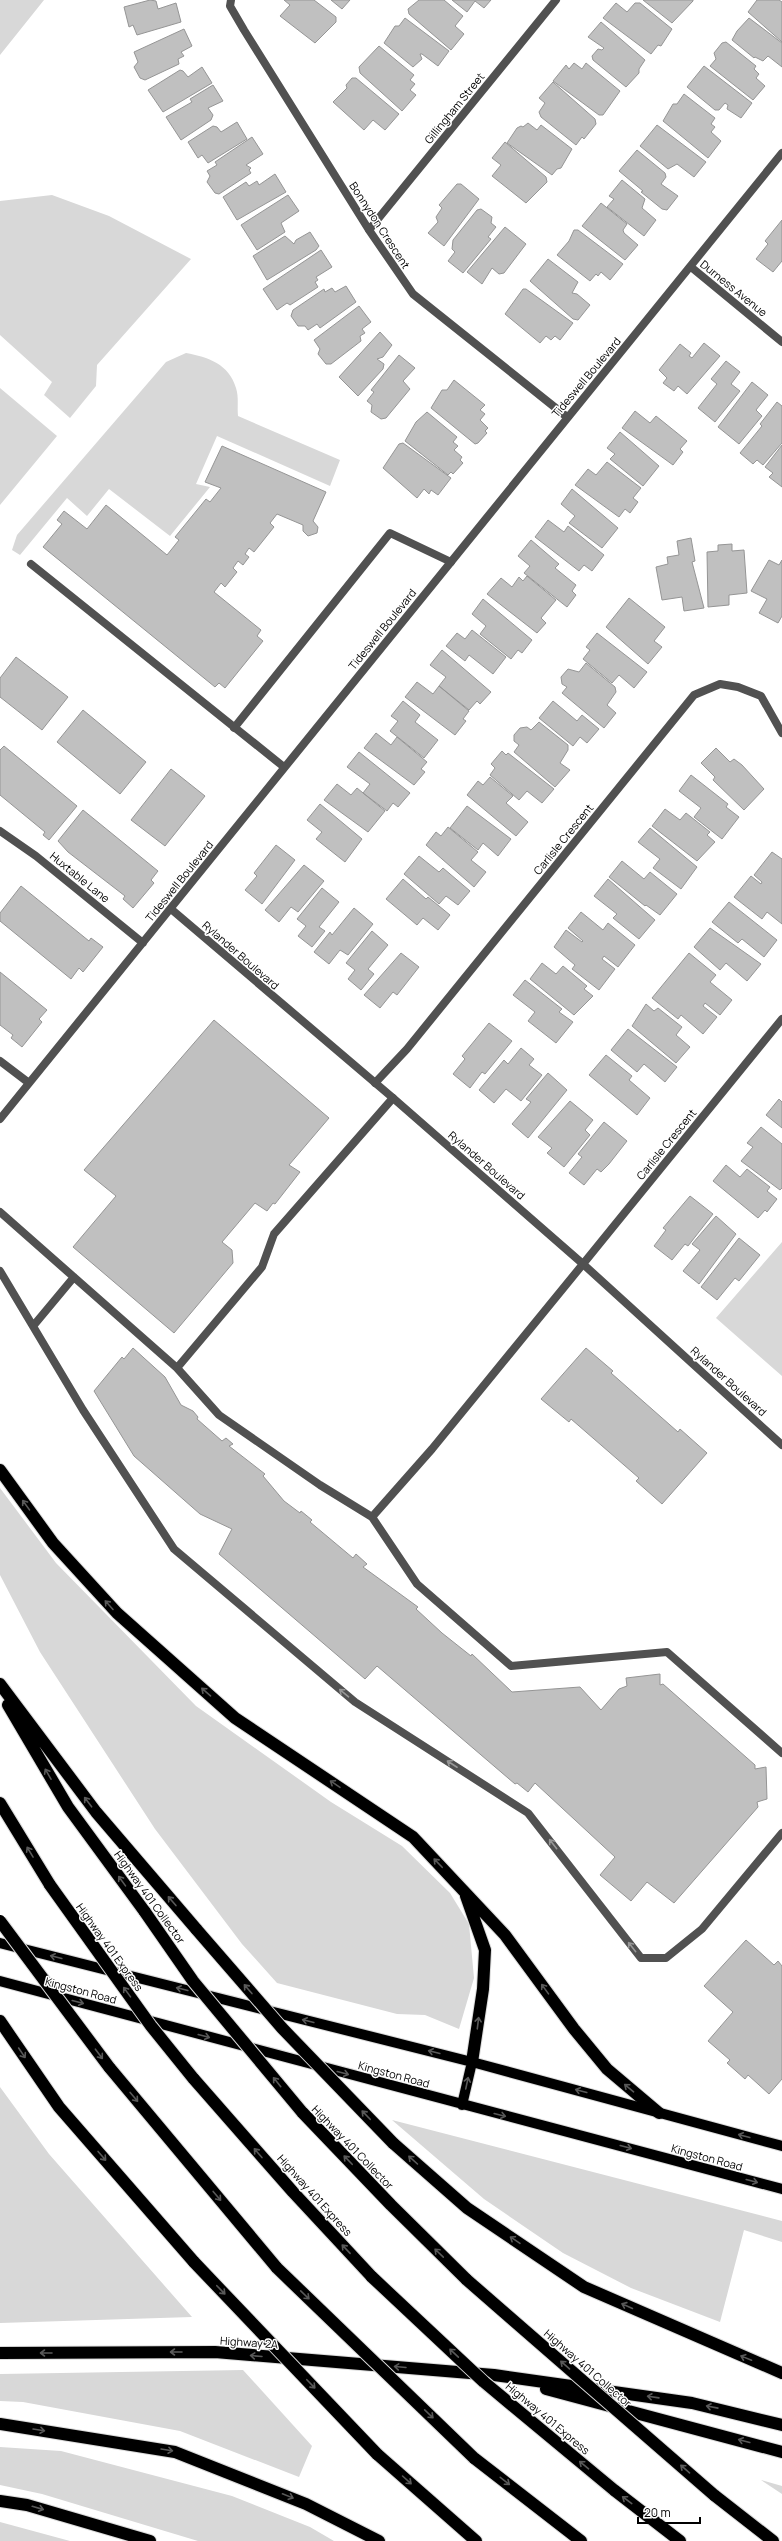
<svg xmlns="http://www.w3.org/2000/svg" width="782" height="2541" viewBox="0 0 782 2541" font-family="Manrope,sans-serif">
  <style>
    .green { fill: #d8d8d8 }
    .building { fill: #c0c0c0; stroke: #959595 }
    .lines { fill: none; stroke-linecap: round; stroke-linejoin: round }
    .primary-casing { stroke: #dbdbdb; stroke-width: 12 }
    .motorway-casing { stroke: #dbdbdb; stroke-width: 14 }
    .service { stroke: #515151; stroke-width: 8 }
    .minor { stroke: #515151; stroke-width: 8 }
    .tertiary { stroke: #515151; stroke-width: 8 }
    .primary { stroke: #000; stroke-width: 10 }
    .motorway { stroke: #000; stroke-width: 12 }
    .motorway-bridge-casing { stroke: #dbdbdb; stroke-width: 14; stroke-linecap: butt }
    .motorway-bridge { stroke: #000; stroke-width: 12 }
    .oneway { stroke: #595959 }
    .oneway2 { stroke: #979797 }
    .labels { text-anchor: middle; dominant-baseline: central; stroke-width: 3; stroke-linejoin: round; paint-order: stroke }
    .street-label { font-size: 11px; fill: #000; stroke: #fff }
  </style>
  <rect width="100%" height="100%" fill="#fff"/>
  <path class="green" d="M0 0H44L0 55Z
    M52 195 109 216 191 259 97 365 96 386 70 418 44 395 52 382 0 335V201Z
    M186 353C208 357 229 364 236 388 239 397 237 407 238 416L340 460 330 486 217 436 196 484 210 487 170 536 109 489 87 516 67 498 20 555 12 550 17 535 166 362Z
    M0 388 57 436 0 505Z
    M782 1242V1376L716 1318Z
    M0 1488 56 1563 196 1706 331 1802 402 1846 450 1893 469 1924 474 1978 459 2029 425 2015 397 2014 277 1983 242 1944 155 1829 40 1652 0 1575Z
    M0 2087 49 2154 192 2317 0 2323Z
    M392 2120 782 2221V2242L744 2230 720 2322 631 2288 563 2253 484 2199Z
    M243 2370 312 2446 299 2477 180 2431 23 2402 0 2401V2374Z
    M0 2447 61 2451 232 2496 310 2527 334 2541H198L42 2494 0 2485Z
    M761 2480 782 2486V2494Z
    M0 2522 70 2541H0Z"/>
  <path class="building" d="M150 0 156 1 158 9 176 3 181 22 137 35 133 25 129 27 124 7Z
    M284 0H314L336 17V22L315 43 280 16 290 5Z
    M331 0H350L342 9Z
    M419 0H444L463 16 455 26 464 34 451 50 409 14 408 9Z
    M452 0H491L484 8 475 1 467 12Z
    M643 0H693V1L672 23Z
    M757 0H779L782 2V42L748 12Z
    M616 3 627 12 635 3H640L672 29 661 46 658 45 651 54 603 18Z
    M405 18 449 51 438 66 422 54H420L422 59 413 67 384 43 395 26H399Z
    M749 18 782 43V67L768 56 763 61 755 57 754 58 732 40 737 31Z
    M601 22 645 60 639 69V73L626 87 593 60 592 56 598 49 602 50 604 48 588 37Z
    M184 29 192 46 181 52 184 56 178 59 179 64 145 80 140 78 134 67 138 62 134 52Z
    M726 42 756 66 754 69 759 74 756 78 765 86 753 100 710 66 716 59 714 53 722 43Z
    M379 46 414 75 410 80 415 84 410 90 416 95 402 111 360 73 359 67Z
    M574 63 582 69 586 63 620 91 603 115H599L553 81 566 65 569 69Z
    M704 66 752 103 741 118 727 109 728 105 725 103 719 110H715L687 87Z
    M202 67 212 83 163 112 148 90 180 70 183 71 188 77Z
    M352 78H356L399 114 385 130 373 120 364 130 333 102 347 88 346 85Z
    M553 82 595 119 596 124 584 139 582 137 576 145 541 117 539 112 545 103 539 98Z
    M213 85 223 101 208 108 213 115 211 120 181 140 166 117 192 102 190 99Z
    M684 94 715 118 711 124 715 127 711 132 721 141 708 158 663 121 673 104H677Z
    M237 122 247 139 208 163 202 155 198 158 188 142 213 126 217 127 221 132Z
    M528 123 537 130 541 125 572 149 561 168 557 169 552 175 507 143 517 128 521 126 523 127Z
    M657 125 706 162 694 177 677 164 668 169 640 146Z
    M252 137 263 154 246 165 251 168 249 170 251 173 219 194 215 193 207 182 210 176 207 171 217 165 215 162Z
    M505 142 546 177 547 182 526 203 492 176 501 165 492 158Z
    M637 150 665 173 666 177 661 184 678 196 667 210 662 209 641 192 643 191 619 171Z
    M275 174 286 192 237 220 223 197 246 182 249 186 257 181 259 185Z
    M622 180 645 199 642 208 656 220 644 236 607 207 614 199 609 196Z
    M457 184H461L479 199 444 246 428 233 438 222 436 217 442 208 439 205Z
    M288 195 299 211 281 223 285 232 257 250 241 225Z
    M601 203 627 224 623 230 624 233 638 245 625 260 582 226Z
    M481 209 492 217 491 223 496 227 488 237 491 239 463 273 448 261 455 252 452 249 453 240 477 210Z
    M782 220V261L773 272 756 259 768 244 765 241Z
    M505 227 526 244 504 273 499 274 492 268 482 284 467 272Z
    M574 230H578L623 264 610 280 601 272 598 276 596 274 590 281 557 255 569 241Z
    M310 232 319 246 316 250 267 280 253 256 285 236 294 244 296 240Z
    M321 250 332 267 316 277 318 280 315 282 318 287 290 305 287 303 277 310 263 289Z
    M548 259 578 282 572 293 577 294 590 305 578 320 573 319 530 281Z
    M346 286 356 302 320 328 317 324 308 330 305 326H298L291 316 293 310 324 289 325 292 332 288 335 292Z
    M523 289H526L573 323 560 340 555 336 551 340 546 336 540 343 505 314Z
    M359 306 371 322 362 329 365 333 360 336 361 341 331 364H326L318 354 320 349 314 340Z
    M380 332 392 345 383 357 377 359 384 364 383 369 358 396 339 377Z
    M704 343 720 356 687 394 678 386 674 391 663 383 667 378 659 370 680 344 691 353 689 356 692 358Z
    M399 355 415 368 403 381 410 389 386 418 381 419 371 412 372 405 367 401 374 392 371 390Z
    M726 361 740 372 731 384 740 391 715 422 698 408 717 384 711 379Z
    M454 380 485 405 480 410 485 414 480 420 488 428 485 431 487 433 478 443 475 444 431 408 442 390H447Z
    M752 382 768 395 756 410 762 416 739 444 718 427Z
    M777 402 782 406V443L763 465 757 460 753 464 740 453 762 426 760 424Z
    M635 411 650 423 656 416 687 441 680 449 683 452 673 465 622 428Z
    M427 412 457 437 453 442 458 446 454 450 462 457 460 460 463 463 453 474 451 472 448 475 405 441 416 422Z
    M620 432 659 466 643 486 610 459 615 454 607 448Z
    M403 443 451 478 438 495 431 490 429 494 424 489 417 498 383 468 399 444Z
    M782 445V487L769 477 773 473 765 467Z
    M222 446 326 492 313 521 318 527 317 533 308 536 303 531V525L277 514 270 523 274 527 254 552 249 548 245 554 249 557 243 565 238 561 233 568 237 572 225 587 221 583 214 592 261 630 257 636 263 641 225 688 219 683 215 687 43 547 62 524 57 520 64 511 87 529 106 505 167 555 179 540 175 537 206 499 210 502 221 488 205 482Z
    M607 462 641 488 633 498 638 502 630 513 625 509 619 517 575 485 588 469 596 475Z
    M572 489 618 528 602 548 569 523 575 516 561 504Z
    M548 520 564 532 568 526 604 555 592 571 584 565 579 571 535 537Z
    M691 538 695 561 692 562 704 608 684 611 682 597 662 600 656 567 668 564 667 557 679 555 677 541Z
    M531 540 559 564 555 568 576 585 572 591 576 595 567 607 524 573 530 566 518 556Z
    M732 544V551L744 550 747 593 729 595V605L708 607 707 552 718 551V545Z
    M769 560 779 565 782 560V616L778 623 759 613 767 599 751 591Z
    M527 576 556 600 541 618 546 623 537 633 487 594 501 578 512 587 519 577 523 581Z
    M629 598 665 627 654 641 662 647 648 664 606 627Z
    M483 599 532 640 522 653 518 650 511 659 480 634 486 626 472 614Z
    M472 630 506 657 493 674 469 655 465 661 446 646 457 633 465 639Z
    M597 633 647 672 634 688 619 675 612 683 583 659 590 650 586 647Z
    M442 650 491 692 480 704 477 701 469 710 439 686 446 677 430 665Z
    M16 657 68 697 42 730 0 697V678Z
    M586 663 615 687 616 692 607 705 616 713 604 728 562 693 567 687 562 684 561 677 568 669 579 672Z
    M417 682 433 694 439 686 469 711 463 719 466 721 455 735 405 697Z
    M403 701 420 715 415 722 438 740 424 758 390 731 398 721 391 716Z
    M553 701 577 721 582 715 599 729 587 743 580 737 573 746 539 718Z
    M83 710 146 762 120 794 57 742Z
    M539 722 568 745V750L560 763 570 770 555 787 514 752 519 745 514 741V735L520 728 527 727 531 730Z
    M376 733 391 745 397 737 427 762 421 769 425 772 414 785 364 748Z
    M4 746 77 806 49 840 43 835 45 832 0 795V750Z
    M716 748 730 762 734 759 742 765 764 789 744 810 713 780 715 777 701 763Z
    M502 751 506 755 508 753 554 789 542 803 527 791 519 800 490 775 495 768 491 764Z
    M359 752 410 793 398 807 393 803 387 811 363 793 370 784 347 767Z
    M171 769 205 796 165 846 131 820Z
    M691 775 728 804 726 807 739 817 722 839 694 817 701 808 679 791Z
    M490 777 513 796 506 803 528 822 516 836 467 795 478 781 483 785Z
    M337 784 351 795 357 788 385 811 368 832 324 800Z
    M320 804 362 839 345 862 316 839 322 832 307 820Z
    M467 806 511 839 498 856 483 843 478 850 450 828Z
    M665 809 680 820 686 813 710 832 707 835 715 842 697 861 652 826Z
    M83 810 158 871 151 880 154 883 133 908 123 899 125 896 68 852 58 841Z
    M448 827 478 852 471 860 486 872 474 887 426 845 436 832 441 836Z
    M650 828 697 867 681 889 653 868 660 859 638 842Z
    M276 845 295 860 262 904 245 890 257 876 254 873Z
    M772 852 782 859V924L767 912 762 919 734 897 751 876 761 884 762 882 754 875Z
    M419 856 439 872 443 868 470 891 458 905 446 896 439 904 404 874Z
    M622 861 644 879 650 872 677 894 660 915 646 905 645 906 609 877Z
    M304 865 324 881 298 912 291 907 279 922 265 910Z
    M403 879 426 899 428 897 450 915 438 930 423 918 417 925 386 899Z
    M608 879 655 920 639 939 613 918 617 914 594 896Z
    M21 886 89 941 91 938 103 947 83 972 79 968 71 979 0 921V913Z
    M322 888 339 902 319 927 325 931 312 947 298 936 306 926 297 919Z
    M729 902 777 940 764 957 742 939 738 943 712 922Z
    M354 908 373 924 348 955 340 950 329 964 314 952 330 932 332 935Z
    M581 912 603 930 608 923 635 945 618 967 604 956 602 959 615 969 599 990 572 969 575 965 554 947 566 930 582 942 583 941 568 928Z
    M710 928 761 964 747 981 726 963 720 970 694 947Z
    M372 931 388 945 368 969 374 974 361 990 348 979 355 970 346 963Z
    M401 953 419 967 397 995 393 992 380 1008 364 995Z
    M689 953 716 975 710 982 732 1000 720 1015 705 1003 703 1006 717 1017 703 1034 681 1015 678 1019 652 998Z
    M542 963 556 974 563 966 587 986 584 989 593 996 574 1015 530 979Z
    M0 972 47 1010 39 1019 42 1022 22 1047 11 1038 13 1035 0 1025Z
    M525 980 562 1009 559 1012 573 1022 556 1043 528 1021 535 1012 513 995Z
    M646 1004 654 1011 658 1008 682 1027 676 1035 690 1047 676 1063 632 1026Z
    M214 1020 329 1118 289 1165 300 1172 275 1204 273 1203 267 1211 255 1203 222 1242 232 1250 233 1263 174 1333 73 1247 116 1196 84 1170Z
    M489 1023 512 1041 485 1074 482 1072 470 1088 453 1074 465 1059 462 1056Z
    M628 1029 677 1067 665 1082 644 1064 637 1072 611 1050Z
    M521 1048 534 1059 529 1065 542 1075 521 1101 506 1089 494 1103 479 1090 504 1060 508 1064Z
    M606 1055 632 1076 629 1080 650 1098 637 1115 589 1075Z
    M548 1073 567 1090 528 1138 512 1124 531 1102 526 1099Z
    M779 1099 782 1102V1128L766 1115Z
    M570 1101 593 1120 585 1130 590 1135 564 1167 547 1153 552 1148 538 1137Z
    M604 1122 627 1141 609 1164 601 1172 597 1169 584 1185 569 1173 582 1157 578 1154Z
    M761 1127 782 1144V1188L780 1190 741 1161 753 1147 747 1143Z
    M726 1165 740 1177 747 1169 770 1187 767 1191 777 1199 767 1212 765 1210 758 1218 713 1181Z
    M690 1196 713 1214 688 1246 685 1244 672 1260 654 1246 666 1230 663 1228Z
    M716 1216 736 1234 699 1284 683 1271 700 1250 692 1244Z
    M739 1238 760 1255 739 1281 735 1278 717 1300 701 1287Z
    M133 1348 165 1377 181 1405 193 1411 198 1417 197 1419 222 1441 226 1438 233 1444 229 1446 265 1474 263 1476 284 1501 300 1513 301 1511 312 1520 310 1522 353 1558 356 1554 367 1564 363 1567 418 1607 416 1609 442 1633 471 1656 472 1654 512 1692 580 1687 601 1710 619 1689 627 1686 626 1678 660 1674V1685L663 1684 755 1765V1769L766 1767 767 1799 757 1802 758 1807 674 1903 647 1882 631 1901 600 1875 615 1857 535 1783 528 1792 517 1783 515 1784 377 1666 365 1679 219 1554 232 1529 200 1514 134 1456 94 1391 122 1357 124 1359Z
    M586 1348 613 1371 611 1373 678 1432 680 1429 707 1453 662 1504 636 1481 639 1478 571 1419 569 1422 541 1399Z
    M746 1940 774 1965 778 1961 782 1966V2079L769 2094 748 2075 745 2079 727 2063 730 2060 708 2041 733 2012 704 1986Z"/>
  <g class="lines">
    <defs>
      <path id="primary" d="M0 1943 472 2062 782 2146
        M0 1981 782 2189
        M462 2105 472 2062"/>
      <path id="motorway" d="M0 1470 53 1543 117 1613 235 1718 413 1837 505 1935 574 2029 607 2069 659 2113
        M0 1684 96 1812 197 1930
        M8 1705 68 1807 145 1912
        M0 1803 50 1885
        M466 1896 485 1950 483 1989 472 2062
        M0 2021 59 2107 194 2262
        M109 2067 277 2268
        M193 2078 293 2192 372 2277
        M302 2112 391 2205 467 2280
        M393 2143 467 2208 584 2287 782 2373
        M0 2353 215 2352 494 2375 692 2403 782 2425
        M546 2389 782 2452
        M0 2424 175 2452 306 2504 379 2541
        M377 2454 476 2541
        M474 2458 581 2541
        M614 2490 680 2541
        M714 2495 773 2541
        M0 2501 27 2505 150 2541"/>
    </defs>
    <use href="#primary" class="primary-casing"/>
    <use href="#motorway" class="motorway-casing"/>
    <path class="service" d="M31 564 284 767
      M234 728 390 533 451 562
      M393 1098 274 1234 262 1267 177 1368 219 1415 320 1485 372 1517 417 1584 511 1666 667 1652 782 1753
      M0 1212 177 1368
      M0 1271 83 1410 174 1549 355 1702 528 1813 641 1958H666L702 1929 782 1833
      M34 1325 74 1277
      M372 1517 432 1449 583 1264"/>
    <path class="minor" d="M231 0 230 6 244 30 369 230 413 294 567 417
      M369 230 556 0
      M691 267 782 342
      M0 831 36 856 143 943
      M0 1061 29 1083
      M375 1083 407 1049 694 695 720 684 738 687 761 696 782 733
      M0 1119 782 153
      M583 1264 782 1019"/>
    <path class="tertiary" d="M171 909 393 1098 583 1264 782 1445"/>
    <use href="#primary" class="primary"/>
    <use href="#motorway" class="motorway"/>
    <defs>
      <path id="motorway-bridge" d="M50 1885 151 2026 193 2078
        M145 1912 193 1981 302 2112
        M0 1921 109 2067
        M197 1930 282 2028 393 2143
        M194 2262 377 2454
        M277 2268 474 2458
        M372 2277 484 2382 614 2490
        M467 2280 714 2495"/>
    </defs>
    <use href="#motorway-bridge" class="motorway-bridge-casing"/>
    <use href="#motorway-bridge" class="motorway-bridge"/>
  </g>
  <defs><path id="oneway-shaft" d="M-6 0H5M1.5-3L5.5 0L1.5 3" fill="none" stroke-width="1.6" stroke-linecap="round" stroke-linejoin="round"/></defs>
  <g class="oneway">
    <use href="#oneway-shaft" transform="translate(26 1505) rotate(-126)"/>
    <use href="#oneway-shaft" transform="translate(109 1605) rotate(-132)"/>
    <use href="#oneway-shaft" transform="translate(206 1692) rotate(-139)"/>
    <use href="#oneway-shaft" transform="translate(48 1774) rotate(-120)"/>
    <use href="#oneway-shaft" transform="translate(335 1784) rotate(-146)"/>
    <use href="#oneway-shaft" transform="translate(88 1802) rotate(-127)"/>
    <use href="#oneway-shaft" transform="translate(30 1852) rotate(-121)"/>
    <use href="#oneway-shaft" transform="translate(438 1863) rotate(-134)"/>
    <use href="#oneway-shaft" transform="translate(122 1881) rotate(-126)"/>
    <use href="#oneway-shaft" transform="translate(172 1901) rotate(-131)"/>
    <use href="#oneway-shaft" transform="translate(56 1957) rotate(-166)"/>
    <use href="#oneway-shaft" transform="translate(182 1989) rotate(-166)"/>
    <use href="#oneway-shaft" transform="translate(248 1989) rotate(-131)"/>
    <use href="#oneway-shaft" transform="translate(545 1989) rotate(-126)"/>
    <use href="#oneway-shaft" transform="translate(127 1992) rotate(-126)"/>
    <use href="#oneway-shaft" transform="translate(78 2002) rotate(15)"/>
    <use href="#oneway-shaft" transform="translate(308 2021) rotate(-166)"/>
    <use href="#oneway-shaft" transform="translate(478 2023) rotate(-83)"/>
    <use href="#oneway-shaft" transform="translate(204 2036) rotate(15)"/>
    <use href="#oneway-shaft" transform="translate(434 2052) rotate(-166)"/>
    <use href="#oneway-shaft" transform="translate(22 2053) rotate(56)"/>
    <use href="#oneway-shaft" transform="translate(99 2054) rotate(53)"/>
    <use href="#oneway-shaft" transform="translate(343 2073) rotate(15)"/>
    <use href="#oneway-shaft" transform="translate(277 2082) rotate(-129)"/>
    <use href="#oneway-shaft" transform="translate(467 2083) rotate(-78)"/>
    <use href="#oneway-shaft" transform="translate(629 2088) rotate(-140)"/>
    <use href="#oneway-shaft" transform="translate(581 2091) rotate(-165)"/>
    <use href="#oneway-shaft" transform="translate(134 2097) rotate(50)"/>
    <use href="#oneway-shaft" transform="translate(366 2115) rotate(-134)"/>
    <use href="#oneway-shaft" transform="translate(500 2115) rotate(14)"/>
    <use href="#oneway-shaft" transform="translate(744 2136) rotate(-165)"/>
    <use href="#oneway-shaft" transform="translate(626 2147) rotate(15)"/>
    <use href="#oneway-shaft" transform="translate(258 2153) rotate(-131)"/>
    <use href="#oneway-shaft" transform="translate(102 2156) rotate(49)"/>
    <use href="#oneway-shaft" transform="translate(348 2160) rotate(-134)"/>
    <use href="#oneway-shaft" transform="translate(413 2160) rotate(-138)"/>
    <use href="#oneway-shaft" transform="translate(752 2181) rotate(15)"/>
    <use href="#oneway-shaft" transform="translate(217 2196) rotate(50)"/>
    <use href="#oneway-shaft" transform="translate(515 2240) rotate(-146)"/>
    <use href="#oneway-shaft" transform="translate(346 2249) rotate(-133)"/>
    <use href="#oneway-shaft" transform="translate(439 2253) rotate(-136)"/>
    <use href="#oneway-shaft" transform="translate(221 2290) rotate(46)"/>
    <use href="#oneway-shaft" transform="translate(305 2295) rotate(44)"/>
    <use href="#oneway-shaft" transform="translate(627 2306) rotate(-156)"/>
    <use href="#oneway-shaft" transform="translate(176 2352) rotate(180)"/>
    <use href="#oneway-shaft" transform="translate(46 2353) rotate(180)"/>
    <use href="#oneway-shaft" transform="translate(454 2353) rotate(-137)"/>
    <use href="#oneway-shaft" transform="translate(256 2356) rotate(-175)"/>
    <use href="#oneway-shaft" transform="translate(746 2358) rotate(-158)"/>
    <use href="#oneway-shaft" transform="translate(565 2365) rotate(-139)"/>
    <use href="#oneway-shaft" transform="translate(400 2367) rotate(-175)"/>
    <use href="#oneway-shaft" transform="translate(311 2384) rotate(46)"/>
    <use href="#oneway-shaft" transform="translate(653 2397) rotate(-172)"/>
    <use href="#oneway-shaft" transform="translate(712 2407) rotate(-169)"/>
    <use href="#oneway-shaft" transform="translate(429 2414) rotate(44)"/>
    <use href="#oneway-shaft" transform="translate(39 2430) rotate(9)"/>
    <use href="#oneway-shaft" transform="translate(744 2441) rotate(-165)"/>
    <use href="#oneway-shaft" transform="translate(167 2450) rotate(9)"/>
    <use href="#oneway-shaft" transform="translate(584 2465) rotate(-140)"/>
    <use href="#oneway-shaft" transform="translate(685 2469) rotate(-139)"/>
    <use href="#oneway-shaft" transform="translate(407 2480) rotate(42)"/>
    <use href="#oneway-shaft" transform="translate(505 2481) rotate(38)"/>
    <use href="#oneway-shaft" transform="translate(288 2496) rotate(22)"/>
    <use href="#oneway-shaft" transform="translate(627 2500) rotate(-143)"/>
    <use href="#oneway-shaft" transform="translate(38 2508) rotate(16)"/>
  </g>
  <g class="oneway2">
    <use href="#oneway-shaft" transform="translate(344 1693) rotate(-140)"/>
    <use href="#oneway-shaft" transform="translate(452 1764) rotate(-147)"/>
    <use href="#oneway-shaft" transform="translate(553 1844) rotate(-128)"/>
    <use href="#oneway-shaft" transform="translate(632 1947) rotate(-128)"/>
  </g>
  <g class="labels">
    <g class="street-label">
      <text transform="translate(454 108) rotate(-51)">Gillingham Street</text>
      <text transform="translate(380 225) rotate(57)">Bonnydon Crescent</text>
      <text transform="translate(734 288) rotate(39)">Durness Avenue</text>
      <text transform="translate(586 377) rotate(-50)">Tideswell Boulevard</text>
      <text transform="translate(382 629) rotate(-51)">Tideswell Boulevard</text>
      <text transform="translate(563 839) rotate(-51)">Carlisle Crescent</text>
      <text transform="translate(80 877) rotate(39)">Huxtable Lane</text>
      <text transform="translate(179 881) rotate(-51)">Tideswell Boulevard</text>
      <text transform="translate(241 955) rotate(41)">Rylander Boulevard</text>
      <text transform="translate(666 1144) rotate(-51)">Carlisle Crescent</text>
      <text transform="translate(487 1165) rotate(41)">Rylander Boulevard</text>
      <text transform="translate(729 1381) rotate(42)">Rylander Boulevard</text>
      <text transform="translate(150 1897) rotate(54)">Highway 401 Collector</text>
      <text transform="translate(110 1947) rotate(54)">Highway 401 Express</text>
      <text transform="translate(81 1990) rotate(15)">Kingston Road</text>
      <text transform="translate(394 2074) rotate(15)">Kingston Road</text>
      <text transform="translate(353 2147) rotate(46)">Highway 401 Collector</text>
      <text transform="translate(707 2157) rotate(15)">Kingston Road</text>
      <text transform="translate(315 2195) rotate(48)">Highway 401 Express</text>
      <text transform="translate(249 2342) rotate(4)">Highway 2A</text>
      <text transform="translate(588 2368) rotate(41)">Highway 401 Collector</text>
      <text transform="translate(548 2418) rotate(40)">Highway 401 Express</text>
    </g>
  </g>
  <path d="M638 2517v6h62v-6" fill="none" stroke="#000000" stroke-width="2"/>
  <text x="644" y="2517" font-size="12" fill="#000000" stroke="#ffffff" stroke-width="3" paint-order="stroke">20 m</text>
</svg>
